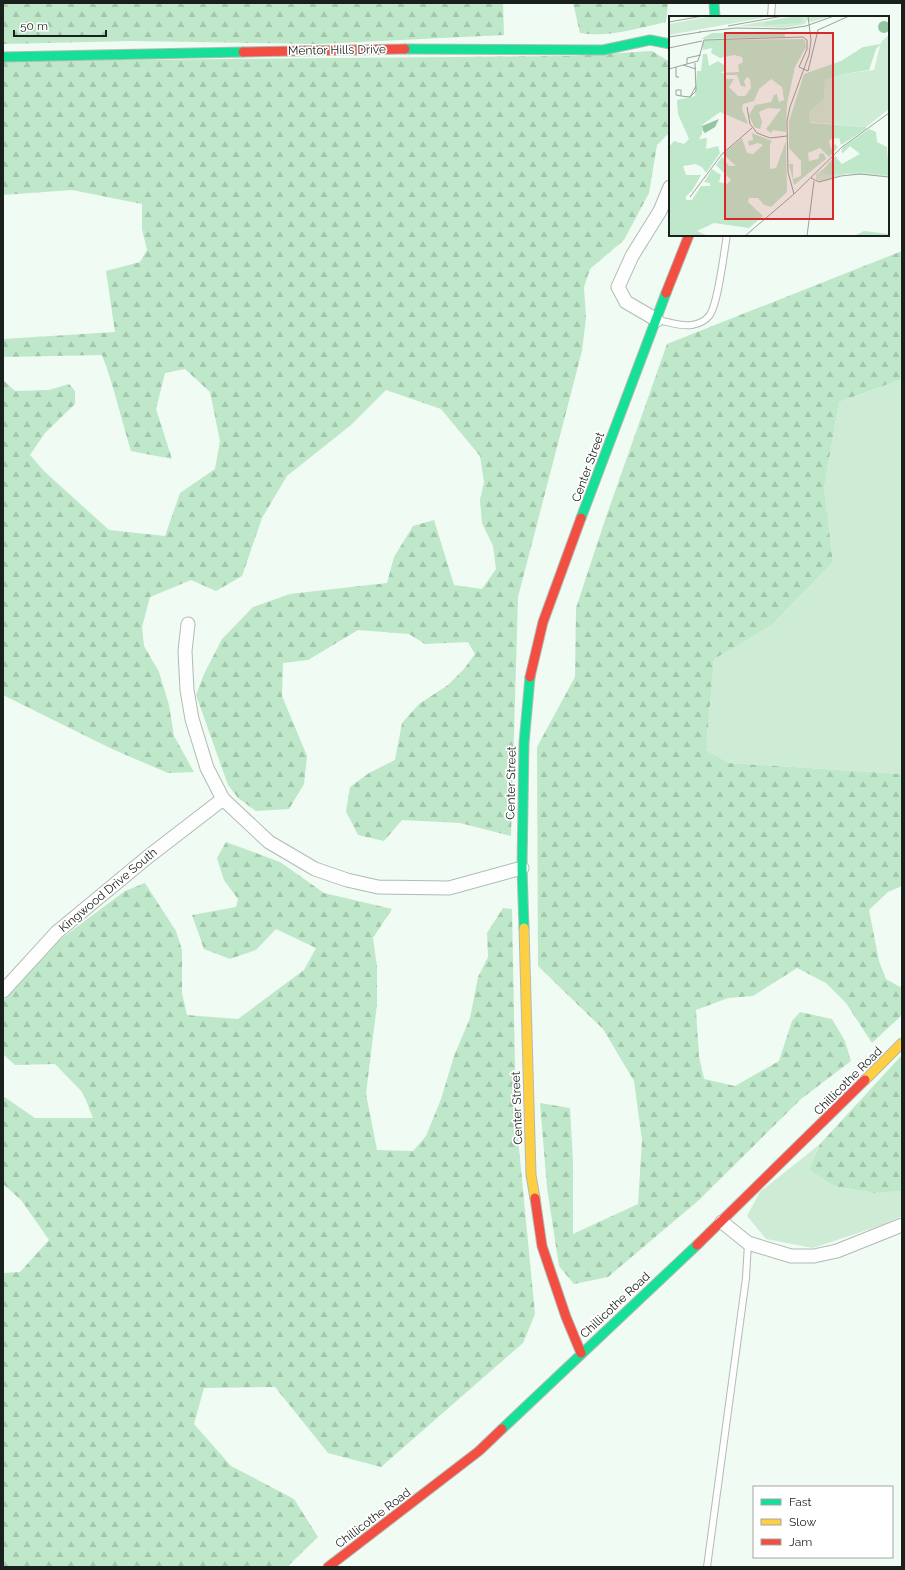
<svg xmlns="http://www.w3.org/2000/svg" width="905" height="1570" viewBox="0 0 905 1570" font-family="Raleway,sans-serif">
  <style>
    .green { fill: #ceebd5 }
    .forest { fill: url(#forest-firs) }
    .lines { fill: none; stroke-linecap: round; stroke-linejoin: round }
    .lane-casing { stroke: #b2bab4; stroke-width: 8 }
    .street-casing { stroke: #b2bab4; stroke-width: 15 }
    .fast-casing { stroke: #b2bab4; stroke-width: 11 }
    .slow-casing { stroke: #b2bab4; stroke-width: 11 }
    .jam-casing { stroke: #b2bab4; stroke-width: 11 }
    .lane { stroke: #fdfefd; stroke-width: 6 }
    .street { stroke: #fdfefd; stroke-width: 13 }
    .fast { stroke: #16e098; stroke-width: 9 }
    .slow { stroke: #ffcf43; stroke-width: 9 }
    .jam { stroke: #f24e42; stroke-width: 9 }
    .labels { text-anchor: middle; dominant-baseline: central; stroke-width: 3.5; stroke-linejoin: round; paint-order: stroke }
    .street-label { font-size: 12px; fill: #1a201b; stroke: #fff }
    .inset-road { fill: none; stroke: #9aa39d; stroke-width: 1 }
    .view { fill: #d62828; fill-opacity: 0.15; stroke: #d62828; stroke-width: 2 }
    .inset-edge { fill: none; stroke: #1a201b; stroke-width: 2 }
  </style>
  <defs>
    <pattern id="forest-firs" width="22" height="20" patternUnits="userSpaceOnUse"><rect width="22" height="20" fill="#bee8c9"/><path d="M5 1l3.5 6h-7zM16 11l3.5 6h-7z" fill="#a3c7ac"/></pattern>
  </defs>
  <rect width="100%" height="100%" fill="#f0fbf3"/>
  <path class="green" d="M902 379V774L729 763 706 750 714 659 771 624 833 562 824 488 839 402Z
    M820 1144 809 1170 834 1186 875 1193 902 1191V1216L882 1225 813 1248 766 1239 747 1216 760 1192Z"/>
  <path class="forest" d="M3 3H503L504 35 319 44 132 41 3 44Z
    M573 3H668L666 22C638 28 609 38 580 33Z
    M652 51 670 62V132L657 145 649 193 624 240 590 269 584 287 586 318 582 351 518 597 511 836 460 823 402 820 384 841 358 835 346 811 350 787 369 773 395 760 402 723 419 704 448 685 464 669 475 654 468 642 425 644 409 634 358 630 308 660 283 663 282 696 307 756 304 784 289 809 256 811 238 798 228 785 196 695 204 674 222 639 253 607 290 594 387 583 394 557 413 526 434 520 454 585 482 589 496 569 493 546 482 523 480 500 484 482 480 456 441 409 386 390 351 425 287 476 262 518 242 576 216 591 191 580 150 597 142 627 144 646 159 672 169 705 174 736 194 772 168 773 112 749 3 695V380L15 391 49 390 69 384 75 391V404L45 433 30 455 45 472 109 530 165 536 180 493 215 469 220 441 210 392 185 369 165 373 156 409 172 459 131 451C121 419 114 386 102 355L3 357V339L115 332 106 271 140 262 147 250 142 229V204L72 190 3 195V61L573 56Z
    M902 251V379L839 402 824 488 833 562 771 625 714 659 706 750 729 763 902 774V886L888 892 869 910 879 961 886 979 900 987 902 985V1015L872 1043 846 1003 826 983 797 968 753 996 728 998 696 1010 699 1056 704 1079 735 1086 779 1061 792 1021 800 1012 832 1019 845 1041 851 1061 801 1099 699 1200 608 1277 574 1284 559 1266 547 1188 540 1103 570 1108 573 1162V1234L638 1204 642 1140 634 1081 603 1029 538 966 537 747 575 677 576 608 606 517 667 344Z
    M226 842 280 862 324 893 392 909 373 938 377 967V1004L366 1094 377 1150 413 1151 426 1136 441 1099 454 1056 470 1018 478 977 488 957 487 933 503 908 512 909 516 1118 535 1314 523 1343 381 1467 328 1453 275 1387 204 1388 194 1424 231 1466 294 1499 318 1537 287 1567H3V1273L20 1272 49 1240 21 1200 3 1184V1096L35 1118H93L83 1093 55 1064 15 1065 3 1054V1001L58 941 125 891 145 883 176 931 182 950V993L187 1015 238 1019 304 970 316 948 276 929 256 950 230 959 204 949 192 915 236 907 238 899 224 880 217 858Z
    M902 1055V1191L875 1193 834 1186 809 1170 820 1144Z"/>
  <g class="lines">
    <defs>
      <path id="lane" d="M771 17 772 3
        M658 320C669 322 681 327 692 325 698 324 705 321 709 316 718 306 724 251 727 235
        M707 1567 746 1278 748 1243"/>
      <path id="street" d="M657 320 626 302 618 287 632 256 660 211 670 187
        M188 624 185 651 187 690 192 719 207 768 223 799 269 842 315 869 347 880 378 887 449 888 522 868
        M3 991 57 932 149 856 223 799
        M722 1222 748 1243 791 1256H814L837 1251 902 1225"/>
      <path id="fast" d="M714 3 715 17
        M405 49 603 50 650 40 670 44
        M3 57 243 52
        M581 518 666 293
        M524 928 522 868 524 743 530 677
        M502 1429 697 1245"/>
      <path id="slow" d="M524 928 531 1175 535 1198
        M865 1080 902 1043"/>
      <path id="jam" d="M243 52 405 49
        M666 293 689 235
        M530 677 543 622 581 518
        M535 1198 542 1246 566 1317 581 1353
        M697 1245 865 1080
        M328 1567 479 1451 502 1429"/>
    </defs>
    <use href="#lane" class="lane-casing"/>
    <use href="#street" class="street-casing"/>
    <use href="#fast" class="fast-casing"/>
    <use href="#slow" class="slow-casing"/>
    <use href="#jam" class="jam-casing"/>
    <use href="#lane" class="lane"/>
    <use href="#street" class="street"/>
    <use href="#fast" class="fast"/>
    <use href="#slow" class="slow"/>
    <use href="#jam" class="jam"/>
  </g>
  <g class="labels">
    <g class="street-label">
      <text transform="translate(337 50) rotate(-1)">Mentor Hills Drive</text>
      <text transform="translate(588 467) rotate(-70)">Center Street</text>
      <text transform="translate(511 783) rotate(-89)">Center Street</text>
      <text transform="translate(108 890) rotate(-40)">Kingwood Drive South</text>
      <text transform="translate(848 1081) rotate(-45)">Chillicothe Road</text>
      <text transform="translate(517 1108) rotate(-92)">Center Street</text>
      <text transform="translate(615 1305) rotate(-43)">Chillicothe Road</text>
      <text transform="translate(373 1518) rotate(-37)">Chillicothe Road</text>
    </g>
  </g>
  <g transform="translate(669 16)">
    <rect width="220" height="220" fill="#f0fbf3"/>
    <path d="M44 0H103L0 19V8ZM125 0H163L142 6 138 4 136 8 116 12 69 10ZM220 19V93L197 111 140 106 141 95 155 83 156 64 174 58 205 54 212 26ZM154 153 153 156H193L220 160 177 158 153 165 147 164V158Z" fill="#ceebd5"/>
    <path d="M130 0 134 5 132 7 95 9 96 6ZM116 16V21L32 23 43 17ZM134 23 136 24 137 31 126 51 118 88 117 116 104 114 102 117 97 113 112 93 99 92 90 96 93 106 91 113 85 111 80 99 86 89 102 86 105 79 108 78 110 86 115 84 113 71 102 63 90 73 85 85 74 88 73 93 79 108 51 96 33 109V118L30 123 38 122 37 133 49 130 51 137 37 157 33 151 26 148 14 150 17 159H32L23 175 17 180V184H23L32 170H41V167L35 166 43 153 52 159 50 166 58 168 62 164 47 149 53 141 60 150H67L54 138 73 122 78 137 84 138 94 129 89 127 80 130 79 125 84 124 83 117 103 125 101 128V153L107 152 117 125 118 176 102 191 95 189 89 182H80L79 186 94 200 80 212 45 207 28 215 39 220H0V131L5 125 15 128 20 123 9 98 8 84 26 80 28 55H32L34 38H38L40 50 49 45 55 49 56 54 52 57 70 56 69 49 74 46 73 41 65 39 51 42 42 37 43 32 34 34 33 27 36 24ZM55 59H68L72 70 77 71 75 65 78 61 81 63 82 72 76 80H69L60 71 65 63H58ZM212 28 207 33 200 54 174 58 156 64 155 83 141 95 140 106 143 107 197 111V113L172 129 170 122 162 123 160 125 162 133 166 128 169 131 160 141 151 132 139 137 140 145 149 143 151 137 155 138 157 143 125 169 120 148H124V163L132 160V145L120 132V105L135 58 172 45 194 31ZM200 113 207 116 208 126 218 131 220 160 193 156 160 159 152 156 166 140 173 148 191 138 181 130 174 137 172 136 174 131ZM195 215 220 218V220H185Z" fill="#bee8c9" fill-rule="evenodd"/>
    <path d="M209 11a6 6 0 1 1 12 0a6 6 0 1 1-12 0ZM50 103 46 111 36 117 34 115 33 110Z" fill="#94c6a1"/>
    <path class="inset-road" d="M0 6 34 0M59 10 114 0M30 16 67 12 116 13 137 10 165 0M0 21 32 16M0 32 33 25M18 48V42L32 39M14 49 27 53M7 51V61H10M0 53 29 45 35 24 134 21 138 24V33L130 51 139 55 149 14 180 0M12 80V74H7V79L12 80 21 81 27 75 26 47M21 81 27 70M78 91 81 108 88 117 101 122 118 120M142 162 150 166 172 160 191 158 220 161M125 178 173 131 220 97M21 181 53 138 83 112M76 220 125 178 119 156 118 105 121 91 140 39 142 24 139 0M138 220 145 165"/>
    <path class="view" d="M56 17H164V203H56Z"/>
    <rect width="220" height="220" class="inset-edge"/>
  </g>
  <rect width="905" height="1570" fill="none" stroke="#1a201b" stroke-width="8"/>
  <rect x="753" y="1486" width="140" height="72" fill="#ffffff" stroke="#a3a6a4"/>
  <rect x="761" y="1499" width="20" height="6" fill="#16e098" stroke="#a3a6a4"/>
  <text x="789" y="1506" font-size="12" fill="#1a201b">Fast</text>
  <rect x="761" y="1519" width="20" height="6" fill="#ffcf43" stroke="#a3a6a4"/>
  <text x="789" y="1526" font-size="12" fill="#1a201b">Slow</text>
  <rect x="761" y="1539" width="20" height="6" fill="#f24e42" stroke="#a3a6a4"/>
  <text x="789" y="1546" font-size="12" fill="#1a201b">Jam</text>
  <path d="M14 30v6h92v-6" fill="none" stroke="#1a201b" stroke-width="2"/>
  <text x="20" y="30" font-size="12" fill="#1a201b" stroke="#ffffff" stroke-width="3" paint-order="stroke">50 m</text>
</svg>
